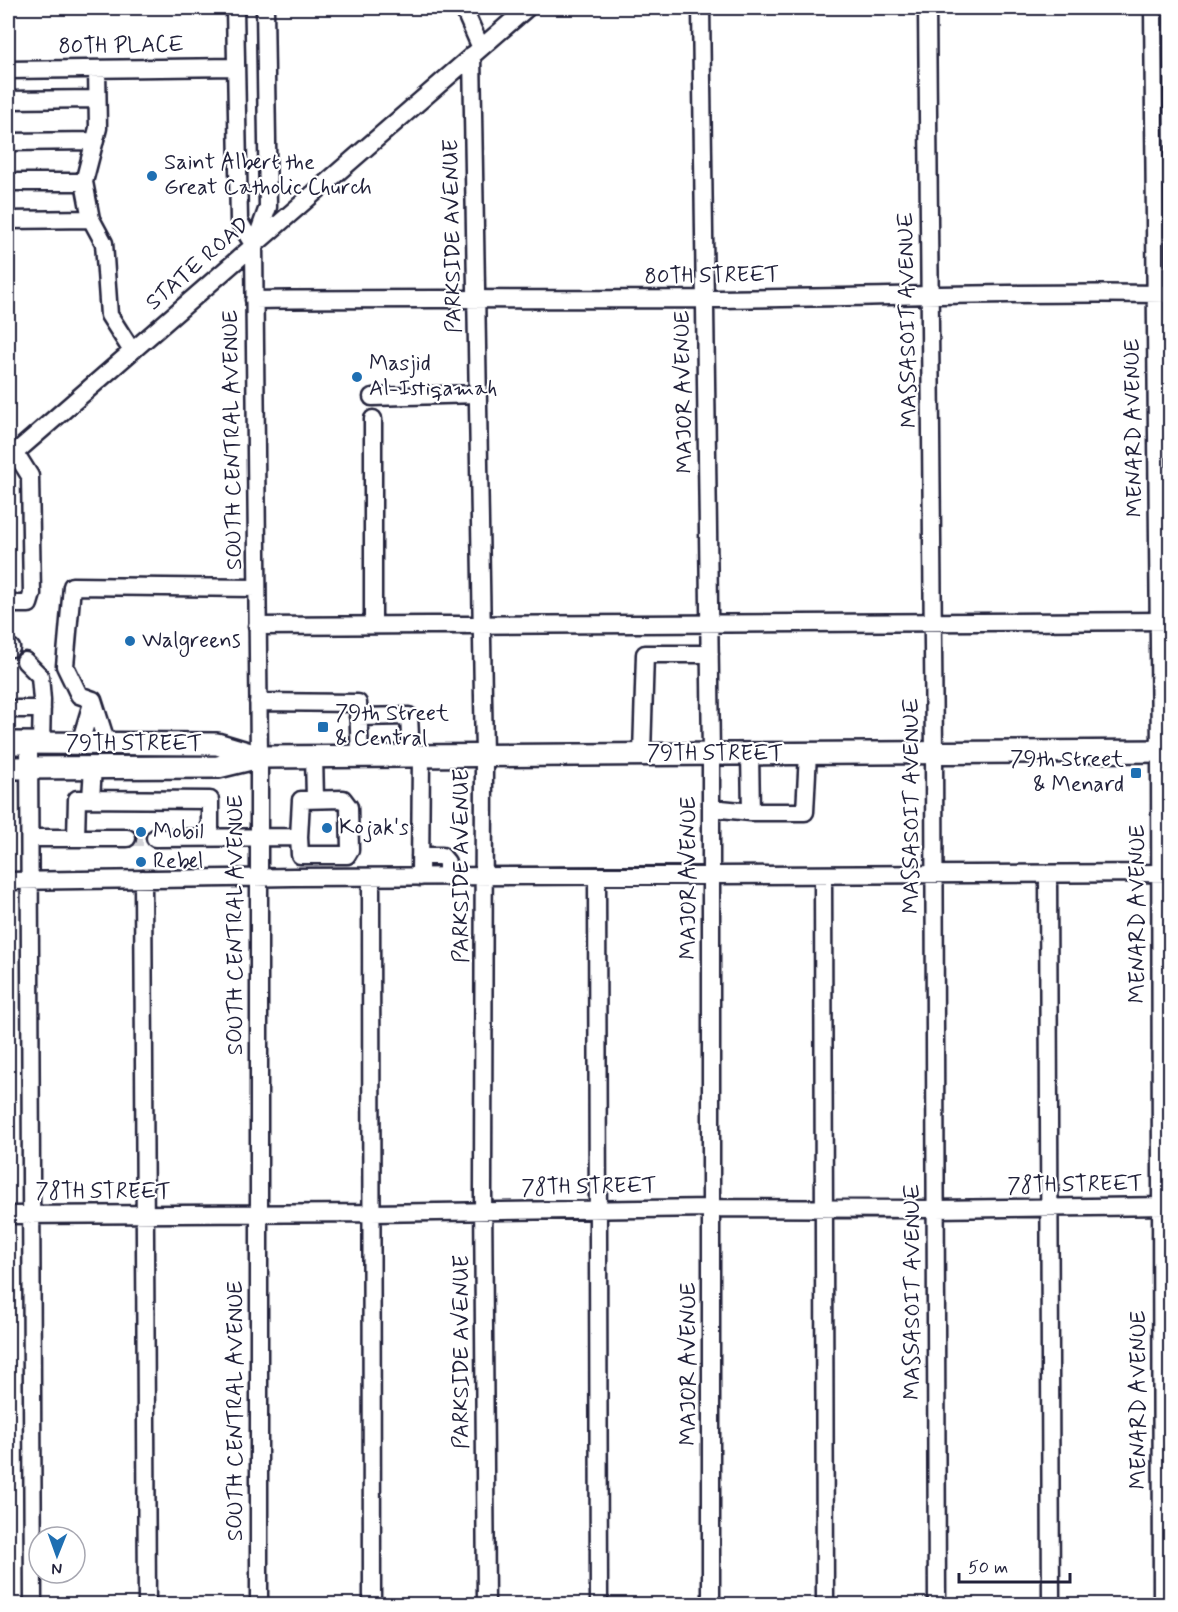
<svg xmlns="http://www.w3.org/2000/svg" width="1178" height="1612" viewBox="0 0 1178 1612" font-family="Mynerve,sans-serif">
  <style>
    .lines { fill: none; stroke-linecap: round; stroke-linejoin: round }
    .minor-tunnel { stroke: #d3d3d8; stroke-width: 16; stroke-dasharray: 16 8; stroke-linecap: butt }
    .minor-casing { stroke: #22223b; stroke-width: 21 }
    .major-casing { stroke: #22223b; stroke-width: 26 }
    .minor { stroke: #fff; stroke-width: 16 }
    .major { stroke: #fff; stroke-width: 21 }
    .poi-dot { fill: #1f6fb2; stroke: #fff; stroke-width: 2 }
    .labels { text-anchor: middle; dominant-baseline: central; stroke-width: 4.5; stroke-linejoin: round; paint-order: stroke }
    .street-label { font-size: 22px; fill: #22223b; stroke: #fff }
    .poi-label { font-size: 22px; fill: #22223b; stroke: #fff; text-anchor: start }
  </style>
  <rect width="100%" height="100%" fill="#fff"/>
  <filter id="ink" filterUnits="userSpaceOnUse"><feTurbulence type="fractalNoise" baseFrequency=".0167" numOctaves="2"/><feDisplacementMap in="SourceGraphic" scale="12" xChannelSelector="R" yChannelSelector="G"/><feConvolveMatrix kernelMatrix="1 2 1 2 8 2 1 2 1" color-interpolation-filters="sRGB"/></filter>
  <g filter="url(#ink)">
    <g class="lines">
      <path class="minor-tunnel" d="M127 838H155"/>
      <defs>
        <path id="minor" d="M235 8 239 221 254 246
          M466 8V14L481 48
          M701 8 711 754V1604
          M927 8 934 752 937 1604
          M1153 8 1160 751 1162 1604
          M472 55 484 755 483 1191 486 1604
          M8 70 236 67
          M8 100 97 99
          M8 142 95 141
          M8 182H84
          M91 219 84 182 98 128 97 69
          M8 220 91 219 104 243 109 315 132 351
          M254 300C404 298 555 300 705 299 860 298 1016 291 1170 294
          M372 397 478 394
          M373 419V625
          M8 459 527 8
          M8 604H29L32 594 30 476 15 452
          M257 626 1170 621
          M8 647 11 648
          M25 661 40 676 42 700 41 743
          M93 700 79 695 65 666 72 586 257 588
          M258 702 358 703 360 756
          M8 709H42
          M358 717 409 716 411 756
          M80 743 93 700 107 744
          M29 744 33 1604
          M750 753 751 812
          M642 754 645 654H710
          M314 756 315 799
          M91 799 93 767
          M711 808 751 812H805L808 753
          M30 838H127
          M76 838 77 799 210 800V838
          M155 838 299 837 300 855H347L350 850 349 807 343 799 301 800 299 837
          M420 856H442L447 862V877
          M1048 874 1051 1604
          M823 875 825 1604
          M597 876 599 1604
          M371 877 372 1604
          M420 877 421 756
          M143 879 147 1604
          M8 881 294 877 1170 873
          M8 1215 372 1213 712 1208 936 1209 1170 1206
          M259 1604V757L254 246 268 207 265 8"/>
        <path id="major" d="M8 743 217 744 257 756
          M8 768 218 767 259 757 1170 751"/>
      </defs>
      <use href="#minor" class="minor-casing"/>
      <use href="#major" class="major-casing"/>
      <use href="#minor" class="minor"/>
      <use href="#major" class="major"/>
    </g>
  </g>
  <g class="poi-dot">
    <circle cx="152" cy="176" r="6"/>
    <circle cx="357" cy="377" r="6"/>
    <circle cx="130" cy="641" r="6"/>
    <rect x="317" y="721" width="12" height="12" rx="3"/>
    <rect x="1130" y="767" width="12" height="12" rx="3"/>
    <circle cx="327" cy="828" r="6"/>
    <circle cx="141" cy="832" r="6"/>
    <circle cx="141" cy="862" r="6"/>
  </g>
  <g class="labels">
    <g class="street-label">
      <text transform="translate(121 46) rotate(-1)">80TH PLACE</text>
      <text transform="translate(453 236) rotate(-91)">PARKSIDE AVENUE</text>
      <text transform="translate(198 264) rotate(-41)">STATE ROAD</text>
      <text transform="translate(712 276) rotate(-1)">80TH STREET</text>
      <text transform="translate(908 320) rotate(-91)">MASSASOIT AVENUE</text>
      <text transform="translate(684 392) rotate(-91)">MAJOR AVENUE</text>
      <text transform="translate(1134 428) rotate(-91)">MENARD AVENUE</text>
      <text transform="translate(233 440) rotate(-91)">SOUTH CENTRAL AVENUE</text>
      <text x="134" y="744">79TH STREET</text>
      <text x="715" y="754">79TH STREET</text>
      <text transform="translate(912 806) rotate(-90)">MASSASOIT AVENUE</text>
      <text transform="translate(462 866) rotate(-90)">PARKSIDE AVENUE</text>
      <text transform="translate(689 878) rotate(-90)">MAJOR AVENUE</text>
      <text transform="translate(1138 914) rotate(-90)">MENARD AVENUE</text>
      <text transform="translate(236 925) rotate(-90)">SOUTH CENTRAL AVENUE</text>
      <text transform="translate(1075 1185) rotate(-1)">78TH STREET</text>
      <text transform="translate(589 1187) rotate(-1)">78TH STREET</text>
      <text x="103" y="1192">78TH STREET</text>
      <text transform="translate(913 1292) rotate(-90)">MASSASOIT AVENUE</text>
      <text transform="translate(462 1352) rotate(-90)">PARKSIDE AVENUE</text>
      <text transform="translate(689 1364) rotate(-90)">MAJOR AVENUE</text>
      <text transform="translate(1139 1400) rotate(-90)">MENARD AVENUE</text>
      <text transform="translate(236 1411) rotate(-90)">SOUTH CENTRAL AVENUE</text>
    </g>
    <g class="poi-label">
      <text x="164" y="163">Saint Albert the<tspan x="164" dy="25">Great Catholic Church</tspan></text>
      <text x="369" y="364">Masjid<tspan x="369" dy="25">Al-Istiqamah</tspan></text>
      <text x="142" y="641">Walgreens</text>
      <text x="335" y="714">79th Street<tspan x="335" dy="25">&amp; Central</tspan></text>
      <text x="1124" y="760" text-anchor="end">79th Street<tspan x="1124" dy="25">&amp; Menard</tspan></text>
      <text x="339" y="828">Kojak's</text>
      <text x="153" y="832">Mobil</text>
      <text x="153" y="862">Rebel</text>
    </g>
  </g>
  <rect width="1178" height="1612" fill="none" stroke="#fff" stroke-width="30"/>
  <rect x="15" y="15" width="1148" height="1582" fill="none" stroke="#22223b" stroke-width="2" filter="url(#ink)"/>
  <g transform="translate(57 1555) rotate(181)"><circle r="28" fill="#ffffff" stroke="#a7a7b1" stroke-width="1.5"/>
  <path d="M0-4.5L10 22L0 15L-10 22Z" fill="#1f6fb2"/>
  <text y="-9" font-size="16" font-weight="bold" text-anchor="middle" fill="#22223b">N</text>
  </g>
  <path d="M959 1573v9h111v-9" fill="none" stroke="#22223b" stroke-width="3"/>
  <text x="968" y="1573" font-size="18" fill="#22223b" stroke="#ffffff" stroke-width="4.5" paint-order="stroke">50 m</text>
</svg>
